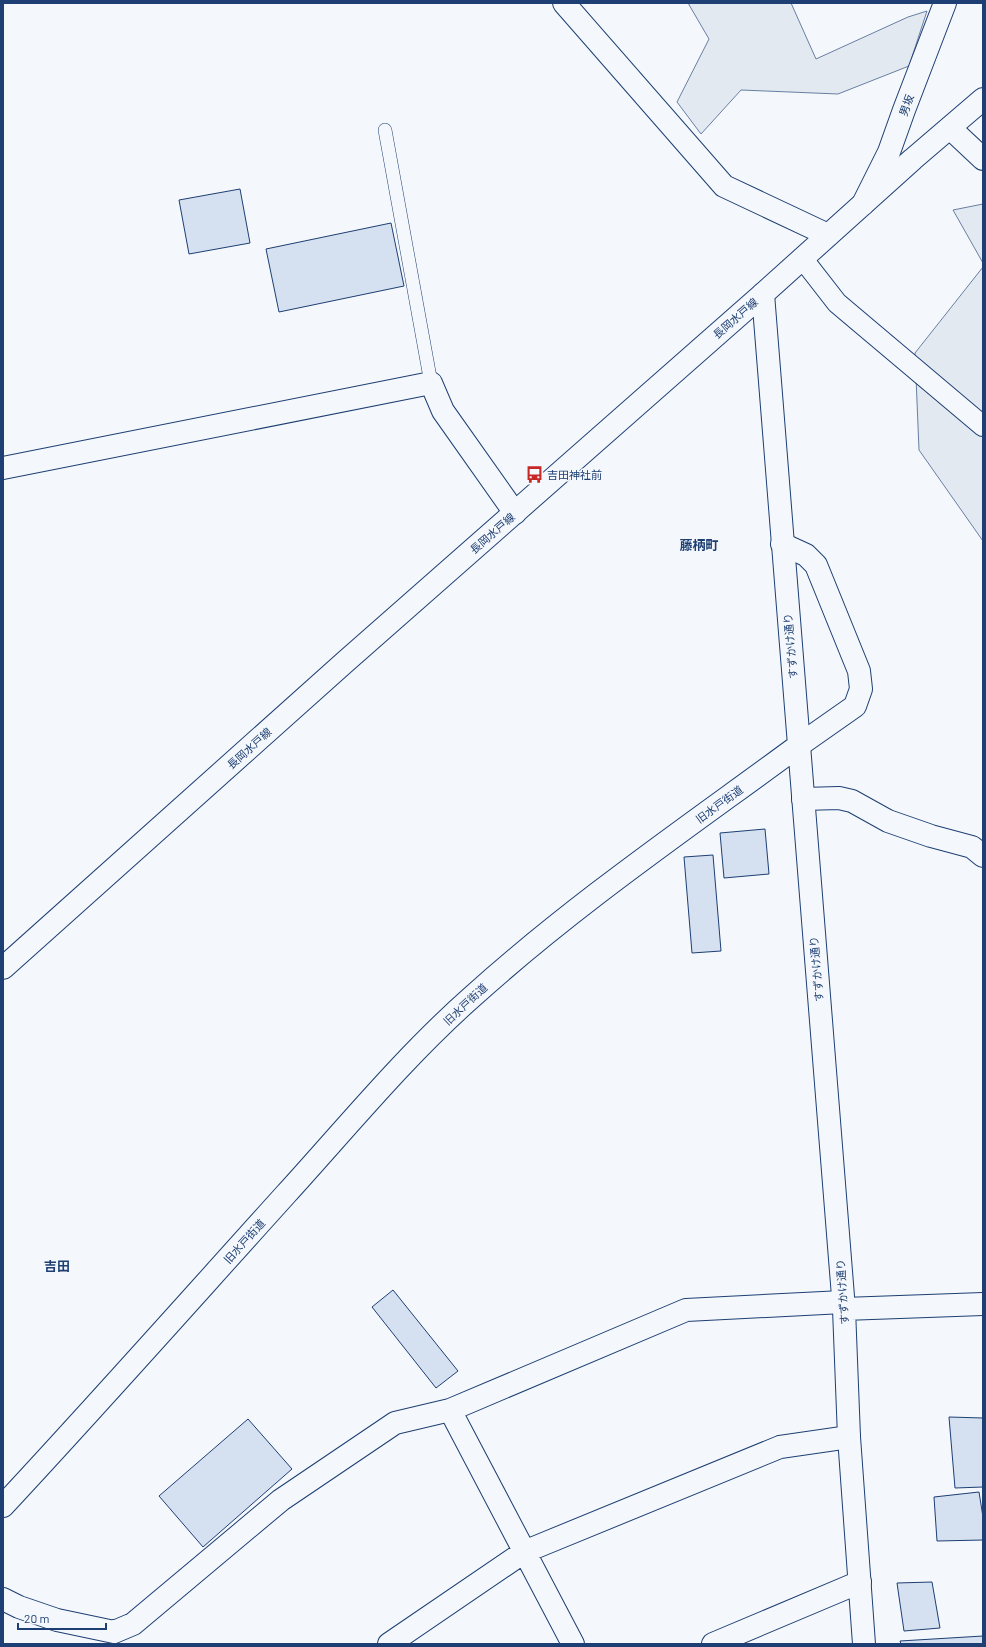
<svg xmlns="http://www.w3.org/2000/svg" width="986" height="1647" viewBox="0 0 986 1647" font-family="Barlow,'Noto Sans JP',sans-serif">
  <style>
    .green { fill: #e3e9f0; stroke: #687fa3 }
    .building { fill: #d5e0f0; stroke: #1d3f73 }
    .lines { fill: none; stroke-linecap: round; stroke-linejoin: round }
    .service-casing { stroke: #1d3f73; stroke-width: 14 }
    .pedestrian-casing { stroke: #1d3f73; stroke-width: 22 }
    .minor-casing { stroke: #1d3f73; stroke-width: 24 }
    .tertiary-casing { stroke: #1d3f73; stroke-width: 24 }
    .secondary-casing { stroke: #1d3f73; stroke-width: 24 }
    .service { stroke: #f4f7fb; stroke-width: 13 }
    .pedestrian { stroke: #f4f7fb; stroke-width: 20 }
    .minor { stroke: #f4f7fb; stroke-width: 22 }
    .tertiary { stroke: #f4f7fb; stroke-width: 22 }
    .secondary { stroke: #f4f7fb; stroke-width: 22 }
    .labels { text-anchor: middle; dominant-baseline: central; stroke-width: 3; stroke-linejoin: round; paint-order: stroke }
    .street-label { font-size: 11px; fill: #1d3f73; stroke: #f4f7fb }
    .poi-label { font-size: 11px; fill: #1d3f73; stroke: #f4f7fb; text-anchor: start }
    .quarter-label { font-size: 13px; font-weight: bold; fill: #1d3f73; stroke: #f4f7fb }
  </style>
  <rect width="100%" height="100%" fill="#f4f7fb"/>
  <path class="green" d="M688 3H791L816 59 908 17 927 11 909 66 838 94 741 90 701 134 677 102 709 39Z
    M983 204V263L953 210Z
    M983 267V541L919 450 915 353Z"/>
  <path class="building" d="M240 189 250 243 189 254 179 200Z
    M391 223 404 286 279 312 266 249Z
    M765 829 769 874 724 878 720 833Z
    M713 855 721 951 692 953 684 857Z
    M393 1290 458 1371 436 1388 372 1307Z
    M949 1417 983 1418V1487L955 1488Z
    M248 1419 292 1469 203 1547 159 1496Z
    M979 1492 983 1517V1540L937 1541 934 1497Z
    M932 1582 940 1628 904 1631 897 1583Z
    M983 1636V1644H901L900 1641Z"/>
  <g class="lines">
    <defs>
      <path id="service" d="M385 130 431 383"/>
      <path id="pedestrian" d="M802 258 837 303 983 426"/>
      <path id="minor" d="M564 3 724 186 828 235
        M950 128 983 159
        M863 204 889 152 904 110 945 3
        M3 468 431 383 443 411 515 513
        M782 544 806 555 816 565 859 671 861 689 855 706 798 746
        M803 799 839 798 852 801 888 821 931 836 972 847 983 856
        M450 1410 573 1644
        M3 1599 19 1607 57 1620 114 1632 133 1624 281 1500 395 1423 450 1410 686 1310 843 1302
        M389 1644 524 1552 780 1447 849 1437
        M713 1644 860 1582"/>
      <path id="tertiary" d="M763 294 844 1309 849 1437 864 1644
        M844 1309 983 1304
        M3 1506C99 1403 192 1298 286 1194 347 1127 405 1056 473 996 575 904 688 827 798 746"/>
      <path id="secondary" d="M3 968 345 662 763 294 913 159 983 99"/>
    </defs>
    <use href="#service" class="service-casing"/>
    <use href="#pedestrian" class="pedestrian-casing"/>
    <use href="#minor" class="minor-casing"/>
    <use href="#tertiary" class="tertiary-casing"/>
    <use href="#secondary" class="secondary-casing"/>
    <use href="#service" class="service"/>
    <use href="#pedestrian" class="pedestrian"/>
    <use href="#minor" class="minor"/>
    <use href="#tertiary" class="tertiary"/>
    <use href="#secondary" class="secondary"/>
  </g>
  <defs>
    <symbol id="bus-bare" viewBox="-9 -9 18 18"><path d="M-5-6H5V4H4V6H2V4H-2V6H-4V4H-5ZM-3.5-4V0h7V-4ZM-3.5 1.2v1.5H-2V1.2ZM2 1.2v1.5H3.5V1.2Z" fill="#c62828" stroke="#f4f7fb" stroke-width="2.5" paint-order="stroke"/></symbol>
  </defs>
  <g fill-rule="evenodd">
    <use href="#bus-bare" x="522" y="462" width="25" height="25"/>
  </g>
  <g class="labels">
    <g class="street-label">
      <text transform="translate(906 105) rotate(-70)">男坂</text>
      <text transform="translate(735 318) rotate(-41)">長岡水戸線</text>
      <text transform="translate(492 533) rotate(-41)">長岡水戸線</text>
      <text transform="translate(790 646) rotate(-95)">すずかけ通り</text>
      <text transform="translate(249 748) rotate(-42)">長岡水戸線</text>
      <text transform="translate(719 804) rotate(-36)">旧水戸街道</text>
      <text transform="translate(816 969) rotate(-95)">すずかけ通り</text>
      <text transform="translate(465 1004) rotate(-43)">旧水戸街道</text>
      <text transform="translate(244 1241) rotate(-48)">旧水戸街道</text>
      <text transform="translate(842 1292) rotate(-94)">すずかけ通り</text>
    </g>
    <g class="poi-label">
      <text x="547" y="474">吉田神社前</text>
    </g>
    <g class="quarter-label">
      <text x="699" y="545">藤柄町</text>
      <text x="57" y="1266">吉田</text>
    </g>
  </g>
  <rect width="986" height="1647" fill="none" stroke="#1d3f73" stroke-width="8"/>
  <path d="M18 1623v6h88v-6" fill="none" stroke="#1d3f73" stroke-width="2"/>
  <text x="24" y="1623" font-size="12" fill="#1d3f73" stroke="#f4f7fb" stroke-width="3" paint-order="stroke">20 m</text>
</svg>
